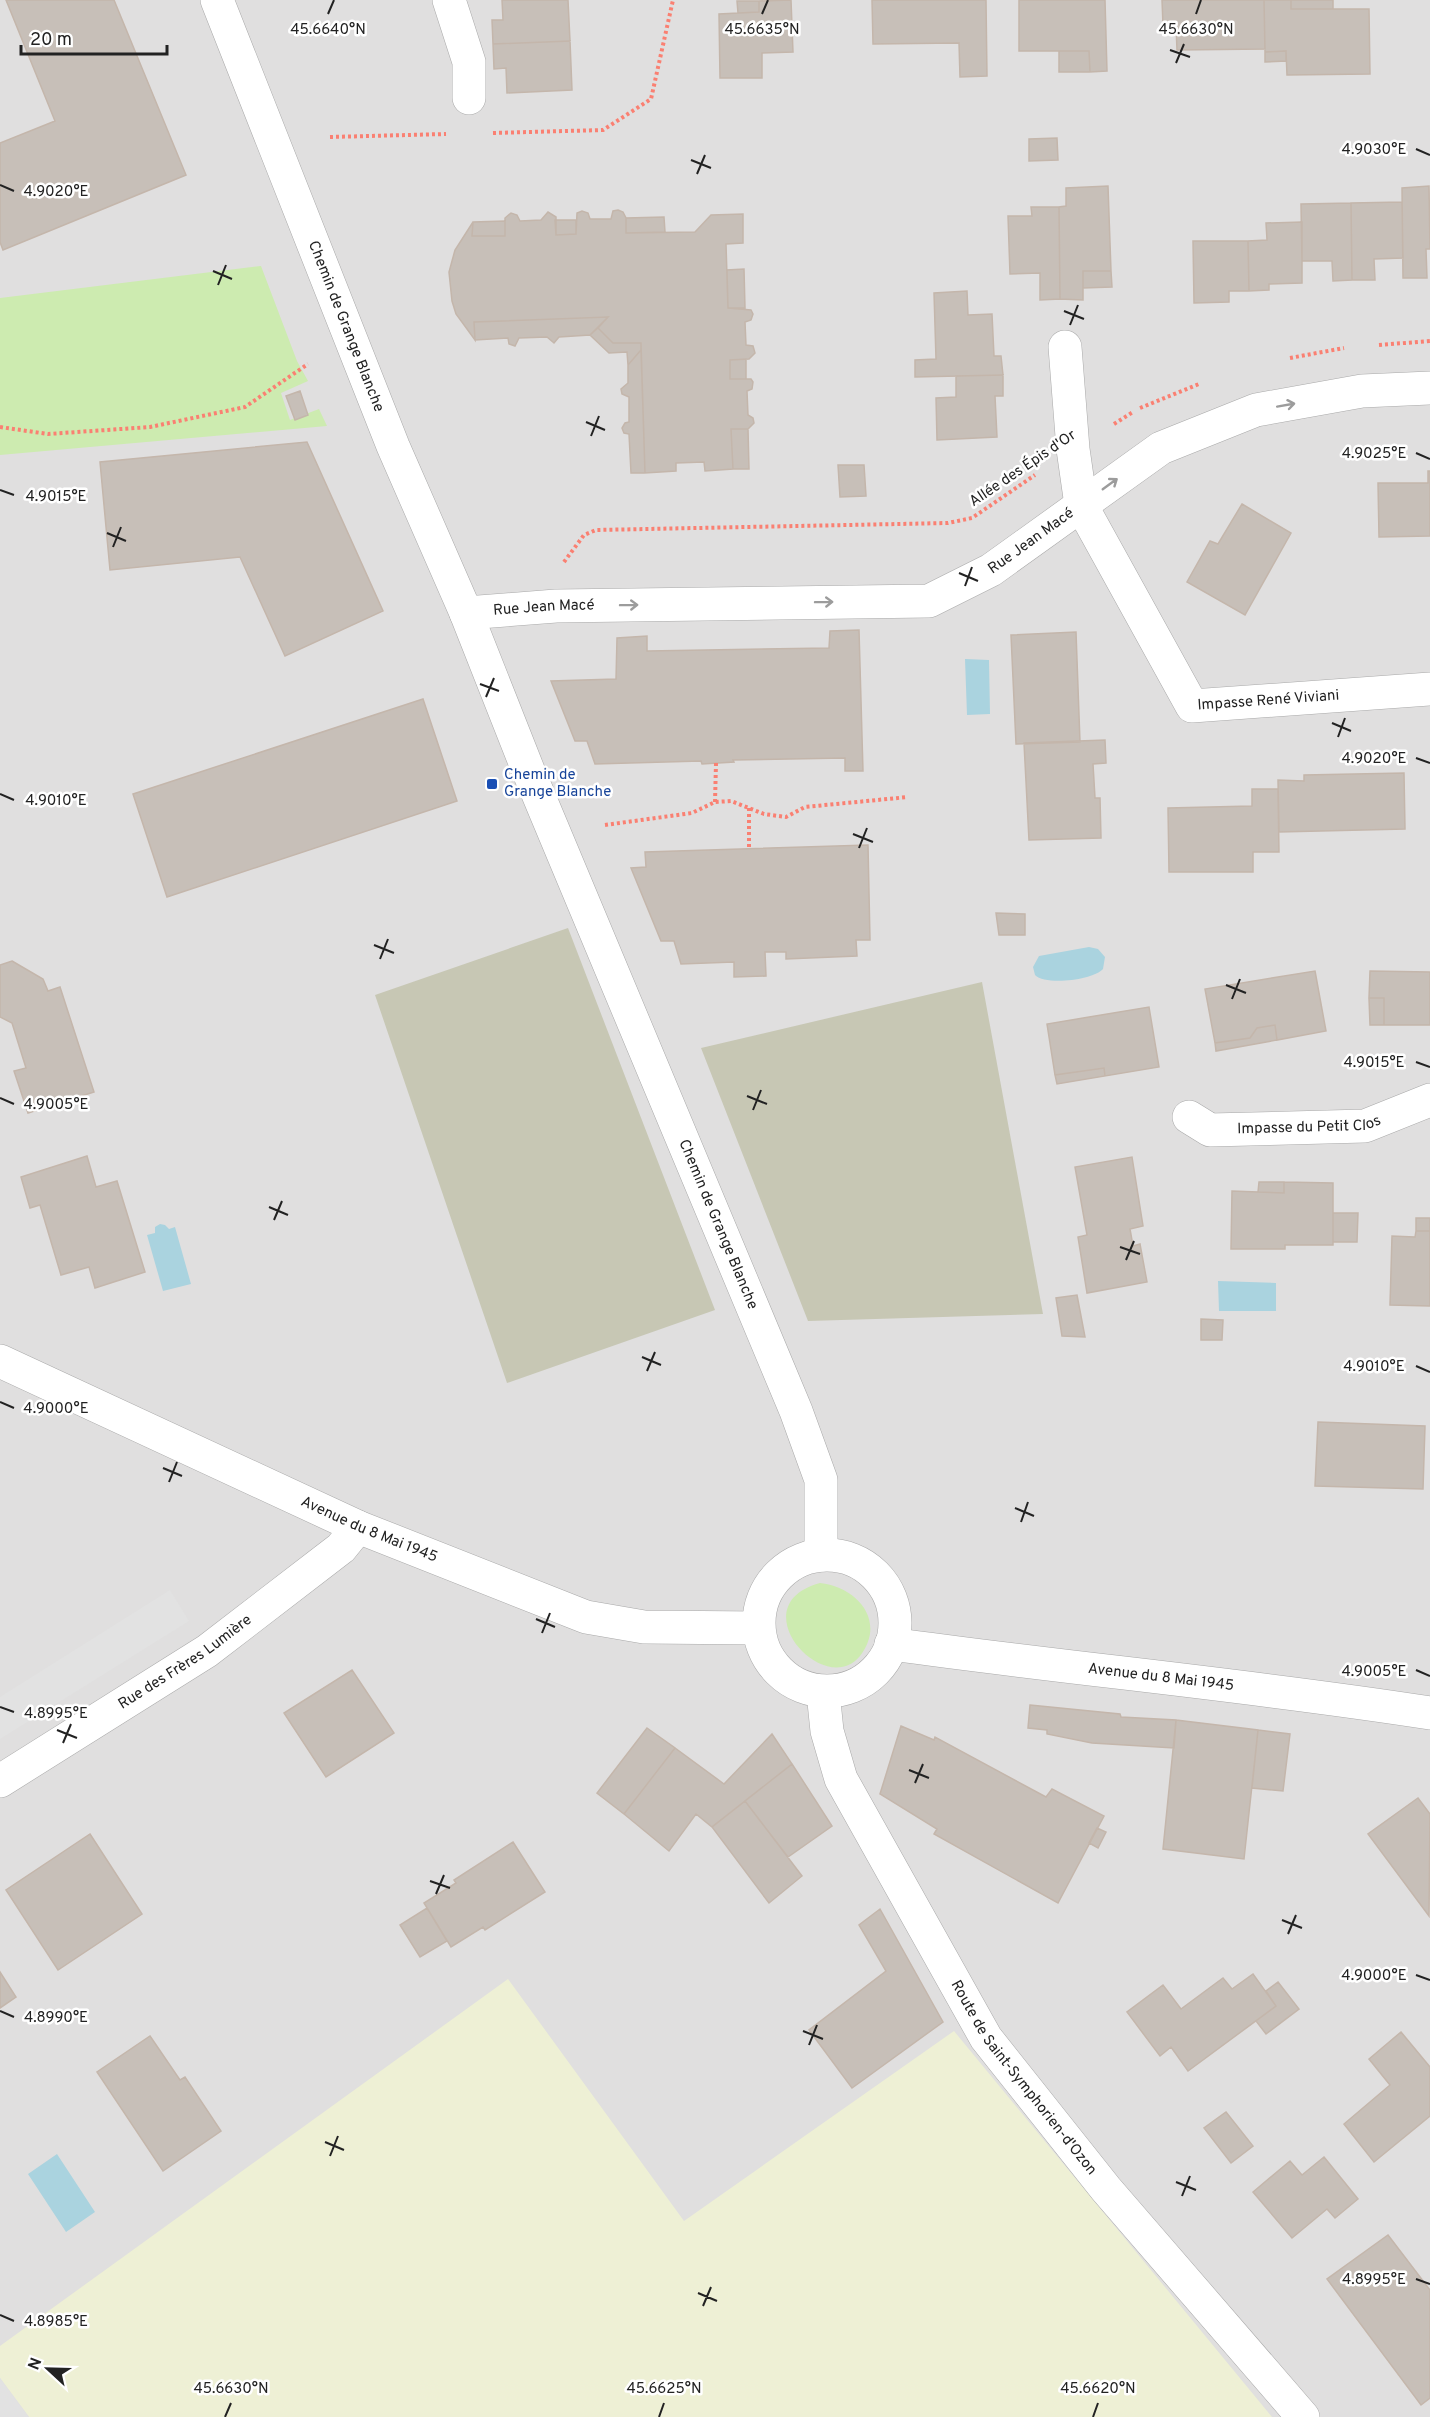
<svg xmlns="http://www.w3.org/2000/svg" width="1430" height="2417" viewBox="0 0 1430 2417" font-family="Overpass,sans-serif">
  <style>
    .residential { fill: #e0dfdf }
    .construction { fill: #c7c7b4 }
    .farmland { fill: #eef0d5 }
    .grass { fill: #cdebb0 }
    .parking { fill: #e2e2e2 }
    .water { fill: #aad3df }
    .building { fill: #c7bfb8; stroke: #c4b6ab; stroke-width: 1.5 }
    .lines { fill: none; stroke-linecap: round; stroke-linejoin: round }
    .minor-casing { stroke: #a9a9a9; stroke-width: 34 }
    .path { stroke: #fa8072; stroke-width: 4; stroke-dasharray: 3 3; stroke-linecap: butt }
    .minor { stroke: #fff; stroke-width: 33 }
    .oneway { stroke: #9c9c9c }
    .ticks { fill: none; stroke: #222; stroke-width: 2 }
    .transit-dot { fill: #1a4fb4; stroke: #fff; stroke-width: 2 }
    .labels { text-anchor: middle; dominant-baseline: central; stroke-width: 5; stroke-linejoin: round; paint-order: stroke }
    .street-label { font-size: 15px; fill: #222; stroke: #fff }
    .transit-label { font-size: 15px; fill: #164399; stroke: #fff; text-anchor: start }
    .ticks-label { font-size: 15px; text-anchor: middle; fill: #222; stroke: #fff; stroke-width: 5; stroke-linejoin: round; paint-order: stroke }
  </style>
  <rect width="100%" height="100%" fill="#f2efe9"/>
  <path class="residential" d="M0 0H1430V2417H0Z"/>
  <path class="construction" d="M568 928 715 1310 507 1383 375 995Z
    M982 982 1043 1314 808 1321 701 1048Z"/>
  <path class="farmland" d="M508 1979 684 2221 954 2031 1272 2417H29L0 2378V2346Z"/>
  <path class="grass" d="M261 266 297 361 308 381 281 393 290 420 319 409 327 426 0 455V298Z
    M820 1583C857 1587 887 1621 860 1656 824 1700 739 1605 820 1583Z"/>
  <path class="parking" d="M170 1590 189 1621 0 1739V1697Z
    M0 2378 29 2417H0Z"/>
  <path class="water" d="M965 659 989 660 990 714 967 715Z
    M1089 947 1098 949 1105 957 1103 969C1093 980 1046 986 1035 975L1033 967 1039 956Z
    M160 1224 165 1225 169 1229 175 1227 191 1284 163 1291 147 1235 155 1233V1227Z
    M1218 1281 1276 1283V1311H1219Z
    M57 2154 95 2212 66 2232 28 2174Z"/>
  <path class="building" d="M6 0H114L186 175 3 250 0 242V143L55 121Z
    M502 0H568L570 41 493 44 492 20H503Z
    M791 0 793 52 762 53V78H720L719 14 759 12V1Z
    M872 0H986L987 76 960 77 959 43 873 44Z
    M1019 0H1105L1107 71 1090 72 1089 51H1019Z
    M1162 0H1264L1265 49 1177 50 1176 25H1163Z
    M1264 0H1291V9H1369L1370 74 1287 75 1286 51 1265 52Z
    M1291 0H1333V9H1291Z
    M737 1H759V12L738 13Z
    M570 41 572 90 507 93 506 68 494 69 493 44Z
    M1059 51H1089L1090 72H1059Z
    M1286 51V61L1265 62V52Z
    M1057 138 1058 160 1029 161V139Z
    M1108 186 1111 271H1083V300L1060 299 1059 207 1066 206V188Z
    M1429 186 1430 249H1426L1427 278H1403L1402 188Z
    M1402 202 1403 258 1374 259 1375 280H1352L1351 203Z
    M1351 203 1352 280 1333 281 1332 261H1302L1301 204Z
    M1031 207H1059L1060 299 1040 300V273L1010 274 1008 216H1032Z
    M618 210 623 212 626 218V233L695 232 711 215 743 214V243L726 244 728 308 751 310 753 314 751 320 745 322 746 345 753 346 755 353 749 359 730 360V379H751L753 382 752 389 747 391 748 415 753 418 754 423 748 429H731L733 469 705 471 704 462 676 463V471L645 473 641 343H613L598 328 608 317 474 322 475 340 456 314 452 301 449 272 455 250 473 222 472 236H505V218L511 213 517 215 520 221 541 220 548 212 556 217V235L576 234 577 213 582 211 588 213 590 219H611L613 211Z
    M664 217 665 232 626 233V218Z
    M555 220H576V234L556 235Z
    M505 221V236H472L473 222Z
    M1302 222V283L1269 284V290L1249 291 1248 241 1267 240 1266 223Z
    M1193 241H1248L1249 291H1229V302L1194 303Z
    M744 269 745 308H728L727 270Z
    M1083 271H1111L1112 287 1083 288Z
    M967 291 968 315 992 314 994 356H1001L1003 375 915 377V360L936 359 934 293Z
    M608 317 590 335 559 337 554 343 547 337 519 338 515 346 509 344 508 338 475 340 474 322Z
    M598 328 613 343H641V350L628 365 627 352 609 353 590 335Z
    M641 350 645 473H631L629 434 624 433 622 428 625 423 629 422V397L622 394 621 389 628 383V365Z
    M746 359V379H730V360Z
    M1003 375V396H995L997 437 937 440 936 398 956 397V376Z
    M300 391 308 415 295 420 286 396Z
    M731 429H748L749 469H733Z
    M307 442 383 611 285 656 240 557 110 570 100 462Z
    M838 465H864L866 496 840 497Z
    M1428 471H1430V536L1379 537 1378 483H1428Z
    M1242 504 1291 533 1245 615 1187 582 1210 541 1218 544Z
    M859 630 863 771H845V758L733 760 734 762 702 764 701 761 595 764 587 741H575L551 681 616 679 617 638 647 636V651L829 648 830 631Z
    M1076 632 1080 742 1016 744 1011 635Z
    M423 699 457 801 167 897 133 794Z
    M1105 740 1106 763 1093 764 1095 798H1100L1101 838 1029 840 1024 743Z
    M1404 773 1405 829 1279 832 1278 780 1304 781V775Z
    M1252 789H1278L1279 852H1253V872H1169L1168 808 1252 806Z
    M868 845 870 940H856L857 956 786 959V952H765L766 976 734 977V962L681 964 674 941H661L631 868 646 867 645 852Z
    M996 913 1025 914V935H999Z
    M12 961 43 979 48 991 60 987 94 1092 28 1113 14 1071 26 1068 12 1023 0 1017V965Z
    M1315 971 1326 1031 1277 1040 1275 1025 1257 1028 1250 1038 1215 1043 1205 989Z
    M1370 971 1430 972V1025H1384V998H1369Z
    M1369 998H1384V1025H1370Z
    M1149 1007 1159 1067 1105 1076 1104 1068 1055 1075 1047 1024Z
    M1275 1025 1277 1040 1216 1051 1215 1043 1250 1038 1257 1028Z
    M1104 1068 1105 1076 1057 1084 1055 1075Z
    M87 1156 96 1187 117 1181 145 1272 95 1288 89 1267 61 1275 40 1205 30 1208 21 1177Z
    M1132 1157 1143 1226 1130 1229 1133 1246 1140 1244 1147 1282 1087 1293 1078 1237 1087 1235 1075 1167Z
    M1259 1182H1284V1193L1258 1192Z
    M1284 1182 1333 1183V1245H1285V1249H1231L1232 1191 1284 1193Z
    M1333 1213H1358L1357 1242H1333Z
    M1416 1218H1430V1231H1416Z
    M1416 1231H1430V1306L1390 1305 1392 1236 1415 1237Z
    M1077 1295 1085 1337 1062 1336 1056 1298Z
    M1201 1319 1223 1320 1222 1340H1201Z
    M1318 1422 1425 1426 1423 1489 1315 1486Z
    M352 1670 394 1733 326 1777 284 1713Z
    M1030 1705 1120 1714 1121 1717 1176 1720 1174 1748 1092 1743 1047 1734V1730L1028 1728Z
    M1176 1720 1258 1730 1244 1859 1163 1849Z
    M901 1726 934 1740 935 1737 1046 1797 1052 1789 1104 1816 1058 1903 934 1834 937 1829 880 1794Z
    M647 1728 675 1748 624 1814 597 1793Z
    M1258 1730 1290 1734 1283 1791 1252 1788Z
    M772 1734 792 1764 712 1827 696 1814 669 1851 624 1814 675 1748 724 1784Z
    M792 1764 832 1826 788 1857 745 1801Z
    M1418 1798 1430 1814 1429 1916 1368 1834Z
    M745 1801 802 1876 769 1903 712 1827Z
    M1097 1828 1106 1832 1098 1848 1089 1843Z
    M90 1834 142 1914 58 1970 6 1890Z
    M513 1842 545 1892 485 1930 483 1927 451 1947 424 1903 456 1883 454 1880Z
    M427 1908 447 1941 420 1957 400 1925Z
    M880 1909 943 2022 852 2088 809 2030 886 1971 859 1925Z
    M0 1972 16 1997 0 2008Z
    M1253 1974 1276 2006 1188 2071 1171 2047 1160 2056 1127 2012 1163 1985 1181 2009 1223 1978 1232 1989Z
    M1278 1982 1299 2009 1266 2034 1256 2021 1276 2006 1266 1991Z
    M1401 2032 1430 2067V2116L1374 2162 1344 2124 1390 2085 1369 2059Z
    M150 2036 180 2080 185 2077 221 2131 163 2171 97 2072Z
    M1226 2112 1253 2146 1231 2163 1204 2128Z
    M1324 2157 1358 2199 1335 2218 1327 2209 1292 2238 1253 2192 1290 2161 1302 2175Z
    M1388 2235 1430 2290V2398L1421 2405 1327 2279Z"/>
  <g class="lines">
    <defs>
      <g id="minor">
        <path id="s1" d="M217 0 393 446 466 613 528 770 796 1411 821 1480V1555"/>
        <path d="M449 0 469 62V98"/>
        <path id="s2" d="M1065 347 1073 449 1081 505 1192 706 1430 689"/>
        <path id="s3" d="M466 613 556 606 929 601 991 570 1161 448 1256 410 1362 391 1430 388"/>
        <path id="s4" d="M1189 1117 1210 1130 1365 1126 1430 1100"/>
        <path id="s5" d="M0 1361 358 1527 586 1617 644 1627 758 1628"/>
        <circle cx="827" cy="1623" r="68"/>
        <path id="s6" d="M891 1644C1071 1669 1251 1685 1430 1713"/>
        <path id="s7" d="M823 1692 827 1731 841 1779 986 2038 1106 2189 1303 2417"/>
        <path id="s8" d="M0 1781 207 1651 341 1548 358 1527"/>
      </g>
    </defs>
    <use href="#minor" class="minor-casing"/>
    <path class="path" d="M493 133 603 130 651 99 673 0
      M330 137 446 134
      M1379 345 1430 341
      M1290 358 1344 348
      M1140 408 1199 384
      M1114 424 1133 412
      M0 427 48 434 150 427 245 407 308 364
      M564 562 584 535 596 530 948 523 972 518 1035 475
      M715 802 716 763
      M749 808V849
      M605 825 692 813 715 802 731 801 764 814 786 817 805 807 908 797"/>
    <use href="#minor" class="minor"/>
  </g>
  <defs><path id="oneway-shaft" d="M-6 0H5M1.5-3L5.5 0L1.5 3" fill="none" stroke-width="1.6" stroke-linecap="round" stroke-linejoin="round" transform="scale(1.5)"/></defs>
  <g class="oneway">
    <use href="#oneway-shaft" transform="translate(1286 405) rotate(-10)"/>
    <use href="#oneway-shaft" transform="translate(1110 484) rotate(-36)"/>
    <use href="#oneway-shaft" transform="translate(824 602) rotate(-1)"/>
    <use href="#oneway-shaft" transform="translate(629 605) rotate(-1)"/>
  </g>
  <path class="ticks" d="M328 14 334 0M762 14 768 0M1196 14 1201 0M1170 50 1190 57M1176 63 1184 44M1416 149 1430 155M691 160 711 168M697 174 705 155M0 185 14 191M213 271 232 279M218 285 226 265M1064 311 1084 319M1070 325 1078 305M586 422 605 430M591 436 599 416M1416 453 1430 459M0 490 14 495M107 533 126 541M113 547 121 527M959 573 978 581M965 586 972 567M480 684 499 691M486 697 494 678M1332 723 1351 731M1338 737 1345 718M1416 758 1430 763M0 794 14 800M853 834 873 842M859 848 867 828M374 945 394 953M380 959 388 939M1226 985 1246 993M1232 999 1240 979M1416 1062 1430 1067M747 1096 767 1104M0 1098 14 1104M753 1110 761 1090M269 1207 288 1215M274 1220 282 1201M1120 1247 1140 1254M1126 1260 1134 1241M642 1357 661 1365M1416 1366 1430 1372M647 1371 655 1352M0 1402 14 1408M163 1468 182 1476M169 1482 177 1462M1015 1508 1034 1516M1021 1522 1028 1502M536 1619 555 1627M542 1633 550 1613M1416 1670 1430 1676M0 1707 14 1712M57 1730 77 1738M63 1743 71 1724M909 1770 929 1778M915 1783 923 1764M430 1881 450 1888M436 1894 444 1875M1282 1920 1302 1928M1288 1934 1296 1915M1416 1975 1430 1980M0 2011 14 2017M803 2031 823 2039M809 2045 817 2025M325 2142 344 2150M330 2156 338 2136M1176 2182 1196 2190M1182 2196 1190 2176M1416 2279 1430 2284M698 2293 717 2301M703 2306 711 2287M0 2315 14 2321M225 2417 231 2403M659 2417 664 2403M1093 2417 1098 2403"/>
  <rect class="transit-dot" x="486" y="778" width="12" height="12" rx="3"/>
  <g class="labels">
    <g class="street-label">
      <text stroke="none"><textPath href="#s1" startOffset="351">Chemin de Grange Blanche</textPath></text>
      <text transform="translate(1023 469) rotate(-34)">Allée des Épis d'Or</text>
      <text stroke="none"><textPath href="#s3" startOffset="582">Rue Jean Macé</textPath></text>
      <text stroke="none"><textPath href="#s3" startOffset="78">Rue Jean Macé</textPath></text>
      <text stroke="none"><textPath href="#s2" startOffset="465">Impasse René Viviani</textPath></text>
      <text stroke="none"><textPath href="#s4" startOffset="124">Impasse du Petit Clos</textPath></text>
      <text stroke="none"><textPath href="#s1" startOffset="1323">Chemin de Grange Blanche</textPath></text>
      <text stroke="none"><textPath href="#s5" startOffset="406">Avenue du 8 Mai 1945</textPath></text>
      <text stroke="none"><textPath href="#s8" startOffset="220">Rue des Frères Lumière</textPath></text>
      <text stroke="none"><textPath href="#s6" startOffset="272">Avenue du 8 Mai 1945</textPath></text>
      <text stroke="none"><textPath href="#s7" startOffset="440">Route de Saint-Symphorien-d'Ozon</textPath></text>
    </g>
    <g class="transit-label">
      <text x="504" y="775">Chemin de<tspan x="504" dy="17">Grange Blanche</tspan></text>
    </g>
  </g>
  <g class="ticks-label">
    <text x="328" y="34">45.6640°N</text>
    <text x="762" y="34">45.6635°N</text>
    <text x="1196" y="34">45.6630°N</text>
    <text x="1374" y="154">4.9030°E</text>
    <text x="56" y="196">4.9020°E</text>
    <text x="1374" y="458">4.9025°E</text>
    <text x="56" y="501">4.9015°E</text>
    <text x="1374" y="763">4.9020°E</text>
    <text x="56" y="805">4.9010°E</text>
    <text x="1374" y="1067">4.9015°E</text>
    <text x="56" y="1109">4.9005°E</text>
    <text x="1374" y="1371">4.9010°E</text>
    <text x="56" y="1413">4.9000°E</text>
    <text x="1374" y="1676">4.9005°E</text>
    <text x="56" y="1718">4.8995°E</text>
    <text x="1374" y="1980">4.9000°E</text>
    <text x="56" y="2022">4.8990°E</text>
    <text x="1374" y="2284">4.8995°E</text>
    <text x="56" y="2326">4.8985°E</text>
    <text x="231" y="2393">45.6630°N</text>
    <text x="664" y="2393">45.6625°N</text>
    <text x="1098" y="2393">45.6620°N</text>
  </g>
  <g transform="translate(48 2369) rotate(292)" stroke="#ffffff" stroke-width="4.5" paint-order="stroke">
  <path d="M0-4.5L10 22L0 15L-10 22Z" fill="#222222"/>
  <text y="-9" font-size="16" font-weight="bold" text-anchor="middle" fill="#222222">N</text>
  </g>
  <path d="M21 45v9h146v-9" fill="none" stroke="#222222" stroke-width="3"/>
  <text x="30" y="45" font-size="18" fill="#222222" stroke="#ffffff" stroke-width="4.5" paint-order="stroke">20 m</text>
</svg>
